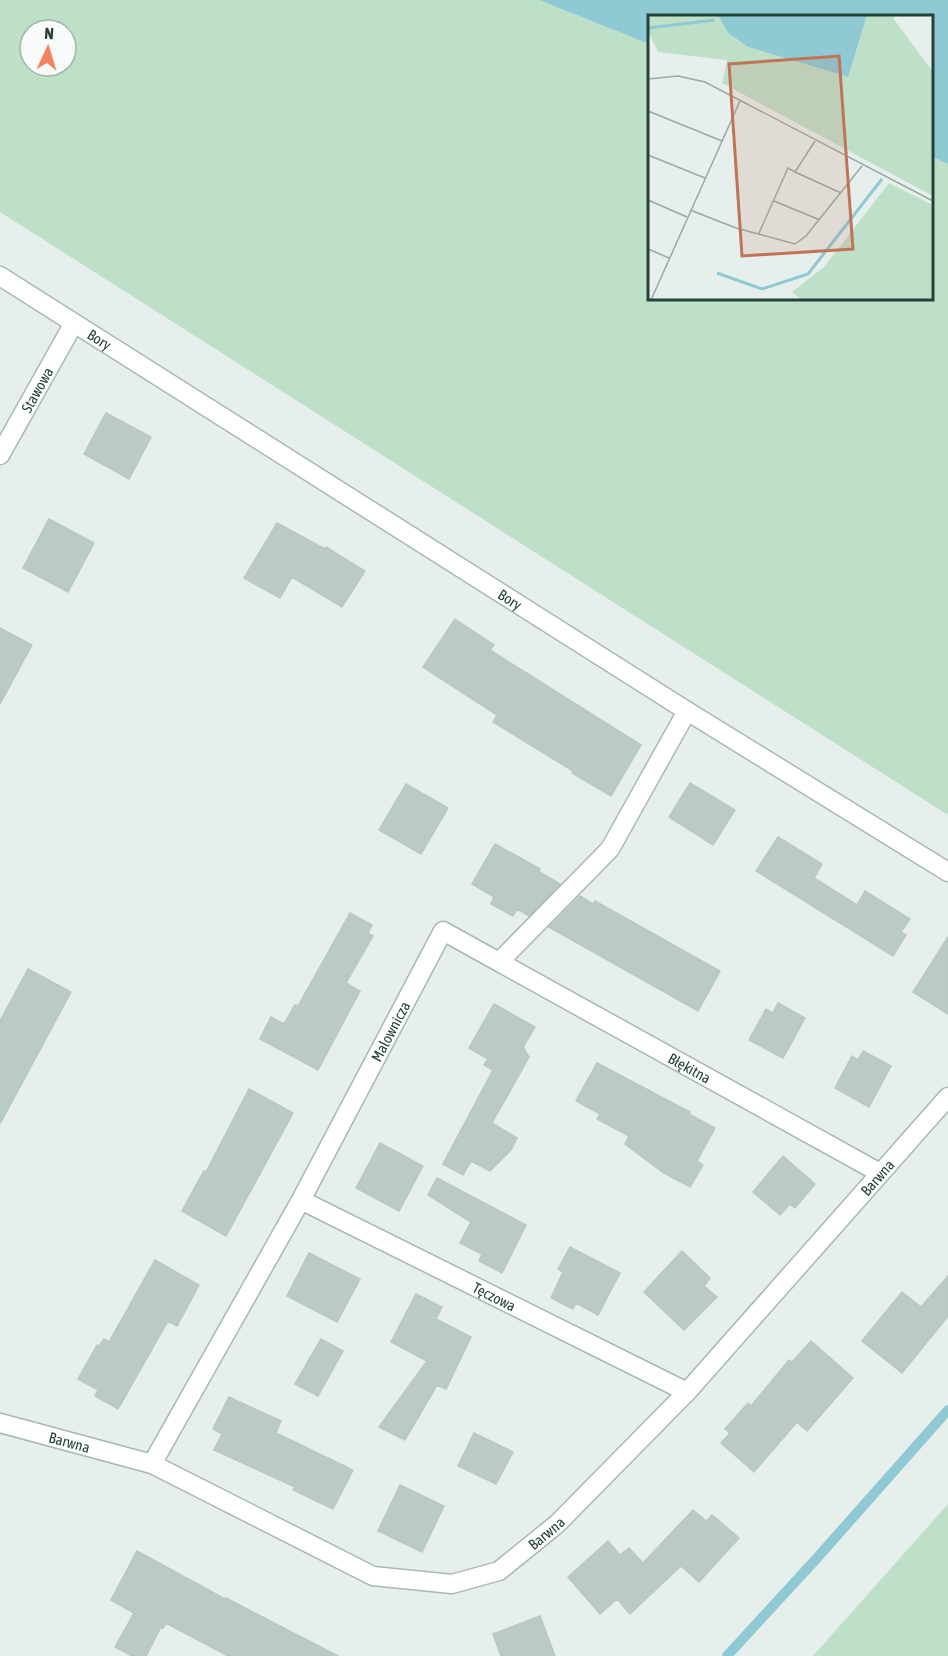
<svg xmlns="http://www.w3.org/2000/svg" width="948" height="1656" viewBox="0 0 948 1656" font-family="'Asap Condensed',sans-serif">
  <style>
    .green { fill: #bfe0c8; fill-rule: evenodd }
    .water { fill: #8ec9d4 }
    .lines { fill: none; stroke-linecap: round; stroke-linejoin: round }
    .stream { stroke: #8ec9d4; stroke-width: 10 }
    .building { fill: #bbcac4; stroke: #b8c9c2; stroke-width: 1.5 }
    .street-casing { stroke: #a8b8b2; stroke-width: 21 }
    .street { stroke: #fff; stroke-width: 18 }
    .labels { text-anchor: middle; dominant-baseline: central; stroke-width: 4.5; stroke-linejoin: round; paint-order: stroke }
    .street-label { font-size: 15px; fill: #24423a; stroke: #f7fbf9 }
    .inset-river { fill: none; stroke: #8ec9d4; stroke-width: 3 }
    .inset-road { fill: none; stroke: #98aaa4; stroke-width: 1.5 }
    .view { fill: #c07456; fill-opacity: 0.15; stroke: #c07456; stroke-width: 3 }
    .inset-edge { fill: none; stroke: #24423a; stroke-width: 3 }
  </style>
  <rect width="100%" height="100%" fill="#e6efeb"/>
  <path class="green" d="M0 0H539L649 44 650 298H932V157L948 164V815L0 212ZM30 30H66V66H30Z
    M948 1504V1656H813Z"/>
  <path class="water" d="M539 0H948V164L932 157V16H650L649 44Z"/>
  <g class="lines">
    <path class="stream" d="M727 1656 817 1558 948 1410"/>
  </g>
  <path class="building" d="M106 413 151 437 129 479 84 454Z
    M49 519 94 543 68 592 23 568Z
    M277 523 325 549 326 547 365 571 342 607 292 577 280 598 244 578Z
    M455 619 494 645 490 650 641 745 611 796 572 773 573 771 493 722 497 715 423 667Z
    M0 628 32 645 0 704Z
    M690 783 735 810 713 845 669 817Z
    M406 784 448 808 421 854 379 830Z
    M778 837 822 864 814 878 857 905 865 891 910 919 901 932 906 935 893 956 756 871Z
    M495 844 540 869 538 871 560 884 529 916 517 909 513 916 491 904 494 897 472 884Z
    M580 896 593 904 595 901 720 971 698 1011 549 927Z
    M350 913 372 925 368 933 373 936 346 983 360 991 318 1070 260 1039 271 1017 284 1024 295 1005 298 1006Z
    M948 937V1014L913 992Z
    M28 969 71 992 0 1124V1021Z
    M778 1003 805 1018 783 1058 749 1040 766 1009 773 1013Z
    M494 1004 535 1027 523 1047 529 1057 492 1123 517 1138 511 1150 490 1171 471 1161 463 1175 443 1164 493 1070 484 1065 488 1059 469 1048Z
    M863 1051 891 1066 869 1107 835 1088 852 1056 858 1060Z
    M597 1063 690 1112 689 1114 715 1128 697 1161 703 1165 690 1187 664 1173 625 1144 629 1136 597 1119 600 1114 576 1101Z
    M249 1089 293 1113 226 1236 182 1211 204 1171 206 1172Z
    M380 1143 423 1166 399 1211 356 1188Z
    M783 1156 815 1184 795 1208 790 1204 780 1215 753 1192Z
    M437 1178 526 1225 502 1273 479 1261 482 1254 460 1243 471 1222 428 1195Z
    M570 1247 620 1273 598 1315 576 1303 573 1309 551 1298 563 1272 558 1269Z
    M682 1251 710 1278 704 1286 717 1297 684 1330 644 1292Z
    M309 1253 360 1279 337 1322 287 1296Z
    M155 1260 199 1285 177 1326 168 1321 118 1409 95 1396 98 1390 78 1379 97 1345 99 1346 104 1339 109 1342Z
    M948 1276V1316L902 1373 862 1341 902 1292 921 1307Z
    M416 1294 442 1307 436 1319 471 1337 446 1389 437 1385 405 1440 379 1427 427 1361 391 1342Z
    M321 1339 343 1351 318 1396 295 1384Z
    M811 1341 853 1378 807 1431 797 1422 754 1472 721 1443 730 1433 725 1429 748 1403 751 1406 789 1360 792 1362Z
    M229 1397 281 1421 276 1433 353 1470 333 1509 293 1490 295 1487 214 1450 222 1434 213 1429Z
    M474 1433 513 1452 496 1484 458 1466Z
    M400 1485 444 1506 422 1552 378 1531Z
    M693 1510 706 1521 712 1515 739 1538 699 1582 681 1566 630 1614 617 1599 600 1614 568 1577 608 1541 620 1555 629 1548 643 1563Z
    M137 1551 225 1599 226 1598 338 1656H228L166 1623 163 1628 161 1627 146 1656H132L115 1647 134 1613 111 1600Z
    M540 1616 555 1656H501L493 1634Z"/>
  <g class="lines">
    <defs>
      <g id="street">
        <path id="s1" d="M0 276 687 711 948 872"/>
        <path id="s2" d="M0 455 74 323"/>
        <path id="s3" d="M499 962 880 1173"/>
        <path id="s4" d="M301 1200 687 1392"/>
        <path id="s5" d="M0 1423 152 1464 373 1576 452 1584 499 1571 557 1524 687 1392 948 1097"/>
        <path id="s6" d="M152 1464 301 1200 443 931 499 962 610 849 687 711"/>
      </g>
    </defs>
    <use href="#street" class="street-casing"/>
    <use href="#street" class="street"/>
  </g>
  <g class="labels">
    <g class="street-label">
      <text stroke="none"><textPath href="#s1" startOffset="118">Bory</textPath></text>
      <text stroke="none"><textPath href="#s2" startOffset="75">Stawowa</textPath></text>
      <text stroke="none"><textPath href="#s1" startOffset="604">Bory</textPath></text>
      <text stroke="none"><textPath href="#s6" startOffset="494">Malownicza</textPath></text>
      <text stroke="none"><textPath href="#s3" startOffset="218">Błękitna</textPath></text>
      <text stroke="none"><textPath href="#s5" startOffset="1080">Barwna</textPath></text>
      <text stroke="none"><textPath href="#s4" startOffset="216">Tęczowa</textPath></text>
      <text stroke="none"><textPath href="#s5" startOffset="72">Barwna</textPath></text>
      <text stroke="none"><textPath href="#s5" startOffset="594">Barwna</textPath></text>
    </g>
  </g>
  <g transform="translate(648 15)">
    <rect width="285" height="285" fill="#e6efeb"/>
    <path d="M0 0H70L80 18 100 32 199 62 219 0H249L245 3 285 57V181L74 68 79 45 10 37 0 16ZM241 168 285 190V285H154L144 277 176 252Z" fill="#bfe0c8"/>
    <path d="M70 0H219L200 62 100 32 80 18Z" fill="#8ec9d4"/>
    <path class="inset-river" d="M0 13 67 5M69 258 114 274 160 259 234 164"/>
    <path class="inset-road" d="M0 64 30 61 57 67 285 186M0 96 74 126M0 140 57 163M147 157 193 178M0 185 39 202M126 186 172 205M42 195 88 213 147 229 158 221 214 151M111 218 140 153 147 157 167 126M0 234 21 243M3 285 92 86"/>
    <path class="view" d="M191 41 205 234 94 241 81 49Z"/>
    <rect width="285" height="285" class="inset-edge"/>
  </g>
  <g transform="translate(48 48) rotate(4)"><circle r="28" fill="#f7fbf9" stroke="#a3b1ad" stroke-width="1.5"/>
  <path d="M0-4.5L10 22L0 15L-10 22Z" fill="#f4845f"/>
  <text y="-9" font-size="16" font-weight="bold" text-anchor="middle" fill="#24423a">N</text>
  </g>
</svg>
